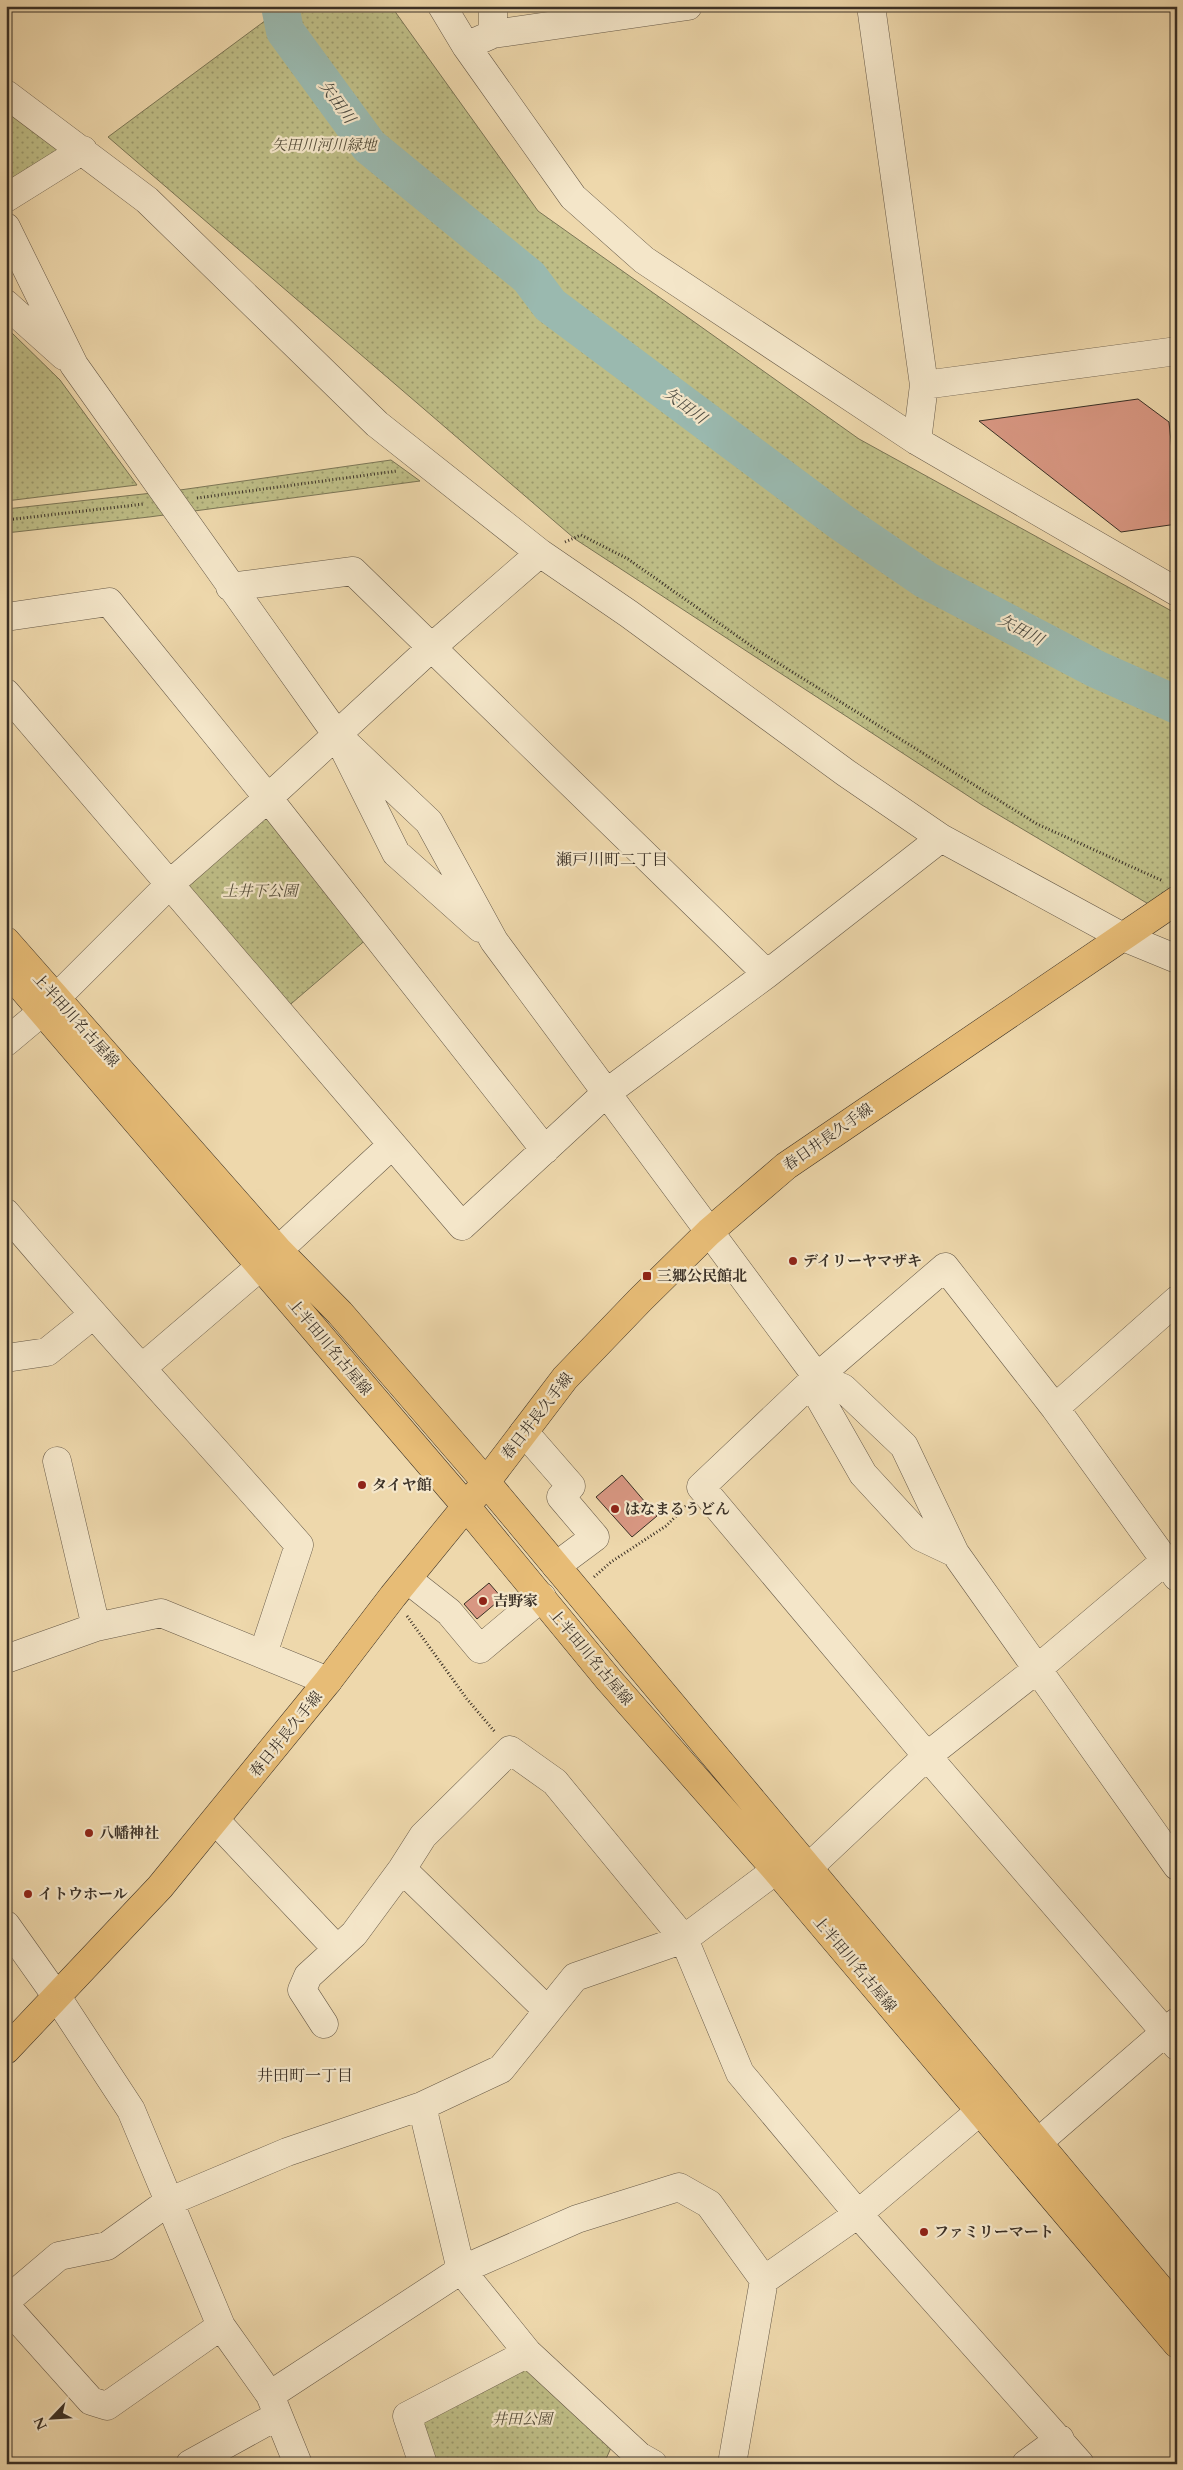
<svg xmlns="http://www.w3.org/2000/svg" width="1183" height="2470" viewBox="0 0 1183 2470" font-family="Cardo,'Noto Serif JP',serif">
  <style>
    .park { fill: url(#park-dots); stroke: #7c7656 }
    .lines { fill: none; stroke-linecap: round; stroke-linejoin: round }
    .river { stroke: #9ab9af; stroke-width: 38 }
    .building { fill: #d89782; stroke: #3a3026 }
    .minor-casing { stroke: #675a48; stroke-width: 29 }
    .major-casing { stroke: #3a3026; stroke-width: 29 }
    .path { stroke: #3a3026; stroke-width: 3; stroke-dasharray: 1 2.5; stroke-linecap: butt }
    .minor { stroke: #f4e6c9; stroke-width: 28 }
    .major { stroke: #e7bc76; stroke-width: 28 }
    .poi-dot { fill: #8f2418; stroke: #f4e6c9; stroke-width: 2 }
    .labels { text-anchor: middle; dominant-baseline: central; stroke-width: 4.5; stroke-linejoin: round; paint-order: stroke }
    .park-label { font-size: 15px; font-style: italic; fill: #544c39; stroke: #f4e6c9 }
    .street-label { font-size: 15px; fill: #3a3026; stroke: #f4e6c9 }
    .poi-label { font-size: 15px; font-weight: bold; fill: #3a3026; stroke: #f4e6c9; text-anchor: start }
    .water-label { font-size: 16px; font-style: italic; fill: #4d4b41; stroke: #f4e6c9 }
    .neighbourhood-label { font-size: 16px; fill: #3a3026; stroke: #f4e6c9 }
  </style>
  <defs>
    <pattern id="park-dots" width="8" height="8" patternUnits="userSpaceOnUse" patternTransform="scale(1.25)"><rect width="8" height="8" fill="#bebd86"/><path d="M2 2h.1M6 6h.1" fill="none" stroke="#9b9a6d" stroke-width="1.8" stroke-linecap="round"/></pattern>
  </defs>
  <rect width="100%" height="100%" fill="#eed8ac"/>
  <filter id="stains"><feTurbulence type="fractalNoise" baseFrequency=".004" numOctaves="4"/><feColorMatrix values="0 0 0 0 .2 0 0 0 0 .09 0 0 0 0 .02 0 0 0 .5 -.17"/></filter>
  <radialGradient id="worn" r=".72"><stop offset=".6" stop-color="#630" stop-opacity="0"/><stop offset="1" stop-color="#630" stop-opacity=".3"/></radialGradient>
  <path class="park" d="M285 6H391L538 211 859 439 1177 614V921L982 805 575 539 108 137Z
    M6 111 63 148 6 186Z
    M12 333 60 380 137 485 6 501V336Z
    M391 460 420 481 149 517 6 533V509L180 490Z
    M266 811 368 938 285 1009 184 885Z
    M528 2363 613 2443 606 2459 590 2464H431L416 2420Z"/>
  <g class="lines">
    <path class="river" d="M280 6 285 31 369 146 529 277 550 305 841 522 926 580 1096 669 1177 705"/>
  </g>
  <path class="building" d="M1138 399 1169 422 1177 499V524L1121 532 979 421Z
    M622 1475 657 1516 632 1537 596 1497Z
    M489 1583 502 1598 477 1619 464 1604Z"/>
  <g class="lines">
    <defs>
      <path id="minor" d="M442 6 466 46 573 197 644 260 917 441 1177 592
        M871 6 924 385 917 441
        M493 34V6
        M466 46 493 34 688 6
        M6 94 147 200 377 424 540 553 629 614 846 773 941 838 1121 936 1177 959
        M6 198 83 150
        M6 227 74 365 337 735 396 853 480 928
        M6 304 64 356
        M924 385 1177 351
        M230 587 353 571 767 974
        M6 617 109 602 268 798 545 1150
        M6 693 462 1226 605 1094 767 974 941 838
        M337 735 429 822 494 941 817 1377 843 1388 904 1446 955 1553 1177 1866
        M6 1042 43 1011 171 883 268 798 432 647 540 553
        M6 1213C101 1326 202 1434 299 1545L263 1654
        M6 1358 47 1352 93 1315
        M143 1367 261 1266 392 1145
        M817 1377 818 1395 863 1474 921 1537 955 1553
        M1055 1408 1177 1300
        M524 1432 571 1486 561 1497 595 1537 556 1566
        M57 1461 96 1627
        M1177 1577 1055 1408 945 1267 817 1377 701 1487 927 1756 1177 2046
        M407 1579 449 1612 480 1649 542 1597
        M6 1659 96 1627 161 1613 328 1681
        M216 1821 336 1948
        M402 1869 547 2010
        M807 1869 927 1756 1036 1670 1165 1561
        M6 1925 57 1997 131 2110 221 2326 270 2395 298 2464
        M324 2024 302 1990 308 1976 354 1934 402 1869 423 1836 510 1750 555 1782 684 1939 740 2073 858 2214 1080 2464
        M422 2106 461 2270 528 2353 639 2456 653 2464
        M1020 2158 1177 2022
        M6 2301 59 2256 107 2246 168 2202 287 2152 422 2106 501 2069 575 1977 684 1939 776 1870
        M6 2306 91 2401 107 2406 221 2326
        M270 2395 461 2270 577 2219 679 2187 709 2204 764 2280
        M190 2464 277 2416
        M423 2464 407 2416 528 2353
        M732 2464 764 2280 858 2214 979 2112
        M1026 2464 1060 2439"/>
      <path id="major" d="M6 941 278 1250 340 1313 486 1482 1177 2309
        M6 969 465 1505 609 1680 776 1870 1177 2344
        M6 2050 160 1887 328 1681 393 1596 486 1482 565 1378 640 1300 709 1232 786 1166 1177 900"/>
    </defs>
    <use href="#minor" class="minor-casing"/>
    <use href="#major" class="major-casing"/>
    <path class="path" d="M197 498 397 471
      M6 520 144 504
      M565 542 581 535 628 559 757 650 1037 824 1163 881
      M594 1577 611 1562 666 1526 686 1506
      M407 1616 467 1699 495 1732"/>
    <use href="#minor" class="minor"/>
    <use href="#major" class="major"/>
  </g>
  <g class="poi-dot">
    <circle cx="793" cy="1261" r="5"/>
    <rect x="642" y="1271" width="10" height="10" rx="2.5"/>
    <circle cx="362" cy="1485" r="5"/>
    <circle cx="615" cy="1509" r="5"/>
    <circle cx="483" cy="1601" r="5"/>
    <circle cx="89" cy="1833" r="5"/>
    <circle cx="28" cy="1894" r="5"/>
    <circle cx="924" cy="2232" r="5"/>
  </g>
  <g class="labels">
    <g class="park-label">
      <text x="324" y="145">矢田川河川緑地</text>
      <text x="260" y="891">土井下公園</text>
      <text x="522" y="2419">井田公園</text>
    </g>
    <g class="street-label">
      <text transform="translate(76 1020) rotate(48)">上半田川名古屋線</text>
      <text transform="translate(828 1137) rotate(-35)">春日井長久手線</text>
      <text transform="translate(330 1347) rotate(50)">上半田川名古屋線</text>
      <text transform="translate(537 1416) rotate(-52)">春日井長久手線</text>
      <text transform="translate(591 1657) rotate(50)">上半田川名古屋線</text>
      <text transform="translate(286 1734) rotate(-51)">春日井長久手線</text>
      <text transform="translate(855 1964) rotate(50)">上半田川名古屋線</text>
    </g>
    <g class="poi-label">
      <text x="803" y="1261">デイリーヤマザキ</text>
      <text x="657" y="1276">三郷公民館北</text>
      <text x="372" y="1485">タイヤ館</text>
      <text x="625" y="1509">はなまるうどん</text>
      <text x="493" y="1601">吉野家</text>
      <text x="99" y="1833">八幡神社</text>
      <text x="38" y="1894">イトウホール</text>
      <text x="934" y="2232">ファミリーマート</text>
    </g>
    <g class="water-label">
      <text transform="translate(337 102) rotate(54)">矢田川</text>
      <text transform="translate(685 406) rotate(37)">矢田川</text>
      <text transform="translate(1021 630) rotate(28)">矢田川</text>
    </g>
    <g class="neighbourhood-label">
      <text x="612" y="860">瀬戸川町二丁目</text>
      <text x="305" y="2076">井田町一丁目</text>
    </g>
  </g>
  <rect width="1183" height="2470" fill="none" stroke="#eed8ac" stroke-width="25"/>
  <rect x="8" y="8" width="1168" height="2455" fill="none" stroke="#3a3026" stroke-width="2.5"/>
  <rect x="12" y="12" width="1158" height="2445" fill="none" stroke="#3a3026"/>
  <g transform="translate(52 2418) rotate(245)" stroke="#f4e6c9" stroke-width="4" paint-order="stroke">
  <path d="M0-4L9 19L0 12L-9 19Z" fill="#3a3026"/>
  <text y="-8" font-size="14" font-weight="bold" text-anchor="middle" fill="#3a3026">N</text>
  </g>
  <rect width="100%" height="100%" filter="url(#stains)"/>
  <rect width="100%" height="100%" fill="url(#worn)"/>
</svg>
